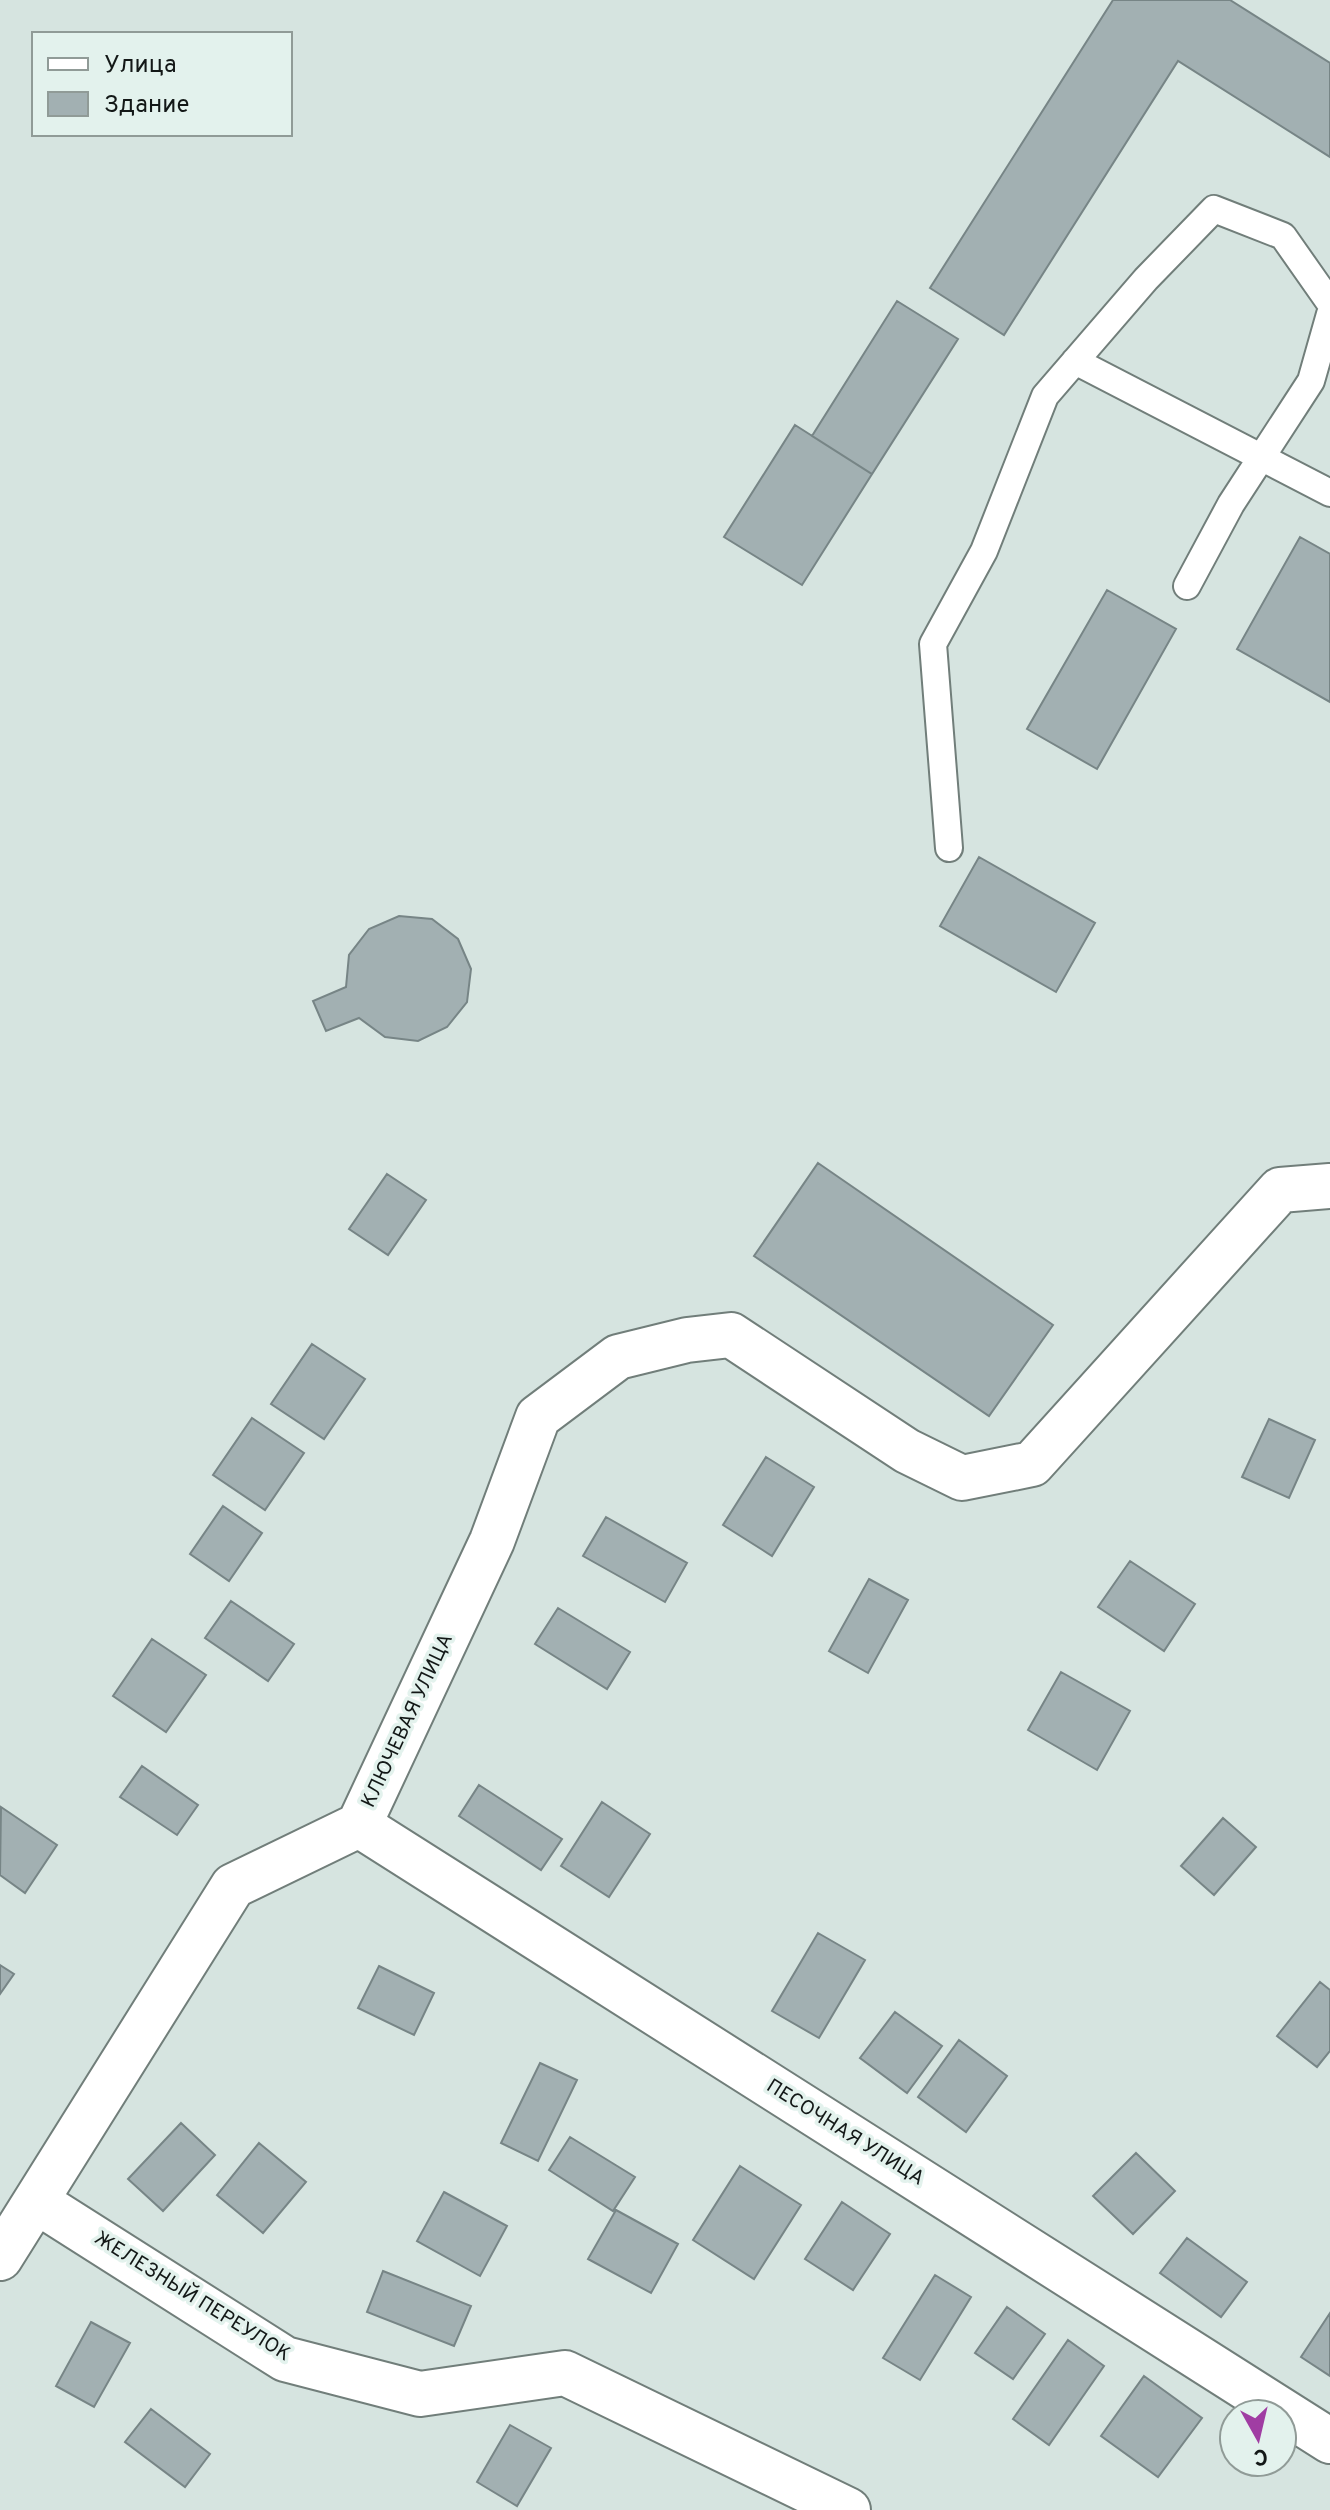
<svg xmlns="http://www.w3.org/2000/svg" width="1330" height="2510" viewBox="0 0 1330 2510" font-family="Overpass,sans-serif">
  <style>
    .building { fill: #a2b0b2; stroke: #778586; stroke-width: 2 }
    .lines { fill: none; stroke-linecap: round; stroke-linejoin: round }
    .lane-casing { stroke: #717e7a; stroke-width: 30 }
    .street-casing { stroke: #717e7a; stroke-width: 48 }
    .lane { stroke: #fff; stroke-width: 26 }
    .street { stroke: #fff; stroke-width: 44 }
    .labels { text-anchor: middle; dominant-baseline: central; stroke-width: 7; stroke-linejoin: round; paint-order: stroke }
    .street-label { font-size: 20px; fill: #131817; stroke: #e3f2ed }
  </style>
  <rect width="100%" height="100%" fill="#d6e4e0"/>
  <path class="building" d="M1113 0H1230L1330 63V157L1178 61 1004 335 930 288Z
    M897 301 958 339 872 474 812 436Z
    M795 425 872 474 802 585 724 537Z
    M1300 537 1330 554V702L1237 649Z
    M1107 590 1176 629 1097 769 1027 729Z
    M979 857 1095 923 1056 992 940 926Z
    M399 916 432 919 458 939 471 969 467 1002 447 1027 418 1041 385 1037 359 1018 326 1031 313 1001 346 987 349 955 369 929Z
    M818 1163 1053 1325 989 1416 754 1256Z
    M387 1174 426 1200 388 1255 349 1229Z
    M312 1344 365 1379 324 1439 271 1404Z
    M252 1418 304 1453 265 1510 213 1475Z
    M1269 1419 1315 1440 1289 1498 1242 1477Z
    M766 1457 814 1487 772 1556 723 1525Z
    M223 1506 262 1533 229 1581 190 1554Z
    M606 1517 687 1563 665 1602 583 1556Z
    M1130 1561 1195 1604 1164 1651 1098 1607Z
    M869 1579 908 1600 868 1673 829 1651Z
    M231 1601 294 1644 268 1681 205 1638Z
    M558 1608 630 1652 607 1689 535 1644Z
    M152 1639 206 1675 166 1732 113 1696Z
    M1061 1672 1130 1711 1097 1770 1028 1730Z
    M142 1766 198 1805 177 1835 120 1797Z
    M479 1785 562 1839 541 1870 459 1816Z
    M602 1802 650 1834 609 1897 561 1866Z
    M1 1807 57 1845 25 1893 0 1875Z
    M1223 1818 1256 1847 1214 1895 1181 1866Z
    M818 1933 865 1960 819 2038 772 2011Z
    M0 1965 14 1974 0 1994Z
    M379 1966 434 1993 414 2035 358 2008Z
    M1320 1982 1330 1990V2051L1317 2067 1277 2036Z
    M895 2012 942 2046 907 2093 860 2058Z
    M959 2040 1007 2076 966 2132 918 2097Z
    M540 2063 577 2080 538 2161 501 2143Z
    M181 2123 215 2155 163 2211 128 2179Z
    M570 2137 635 2177 613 2211 549 2170Z
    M259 2143 306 2182 263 2233 217 2195Z
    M1136 2153 1175 2191 1133 2234 1093 2196Z
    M740 2166 801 2205 754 2279 693 2240Z
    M444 2192 507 2226 480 2276 417 2241Z
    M842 2202 890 2234 853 2290 805 2259Z
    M616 2210 678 2244 651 2293 588 2259Z
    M1187 2238 1247 2282 1221 2317 1160 2273Z
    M383 2271 471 2306 454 2346 367 2312Z
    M935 2275 971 2297 920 2380 883 2358Z
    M1007 2307 1045 2334 1013 2379 975 2353Z
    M1330 2313V2376L1301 2357Z
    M91 2322 130 2343 94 2407 56 2386Z
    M1068 2340 1104 2366 1049 2445 1013 2419Z
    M1144 2376 1202 2418 1158 2477 1101 2436Z
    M151 2409 210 2454 185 2487 125 2442Z
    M510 2425 551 2448 517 2506 477 2482Z"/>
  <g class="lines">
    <defs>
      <path id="lane" d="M1075 361 1330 493
        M1187 586 1231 504 1311 381 1330 314
        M949 848 933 644 984 551 1045 396 1146 279 1214 209 1283 236 1330 303"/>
      <path id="street" d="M359 1825 1330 2441
        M36 2201 285 2359 420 2394 565 2373 848 2510
        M0 2258 233 1886 359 1825 492 1541 538 1417 618 1357 687 1340 731 1335 907 1451 962 1478 1032 1464 1280 1190 1330 1186"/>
    </defs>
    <use href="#lane" class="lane-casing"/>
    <use href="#street" class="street-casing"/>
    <use href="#lane" class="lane"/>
    <use href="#street" class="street"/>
  </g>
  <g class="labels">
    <g class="street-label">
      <text transform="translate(408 1721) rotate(-65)">КЛЮЧЕВАЯ УЛИЦА</text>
      <text transform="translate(845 2133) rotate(32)">ПЕСОЧНАЯ УЛИЦА</text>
      <text transform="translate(192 2297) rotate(32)">ЖЕЛЕЗНЫЙ ПЕРЕУЛОК</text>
    </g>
  </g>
  <rect x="32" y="32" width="260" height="104" fill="#e3f2ed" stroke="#909b97" stroke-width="2"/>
  <rect x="48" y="58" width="40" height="12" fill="#ffffff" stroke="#909b97" stroke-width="2"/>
  <text x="104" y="72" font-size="24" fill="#131817">Улица</text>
  <rect x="48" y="92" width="40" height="24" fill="#a2b0b2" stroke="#909b97" stroke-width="2"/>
  <text x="104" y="112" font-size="24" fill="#131817">Здание</text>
  <g transform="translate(1258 2438) rotate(172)"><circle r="38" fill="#e3f2ed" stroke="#909b97" stroke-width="2"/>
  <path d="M0-6L14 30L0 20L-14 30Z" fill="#a03da3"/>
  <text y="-12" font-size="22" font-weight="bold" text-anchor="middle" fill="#131817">С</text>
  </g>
</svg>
